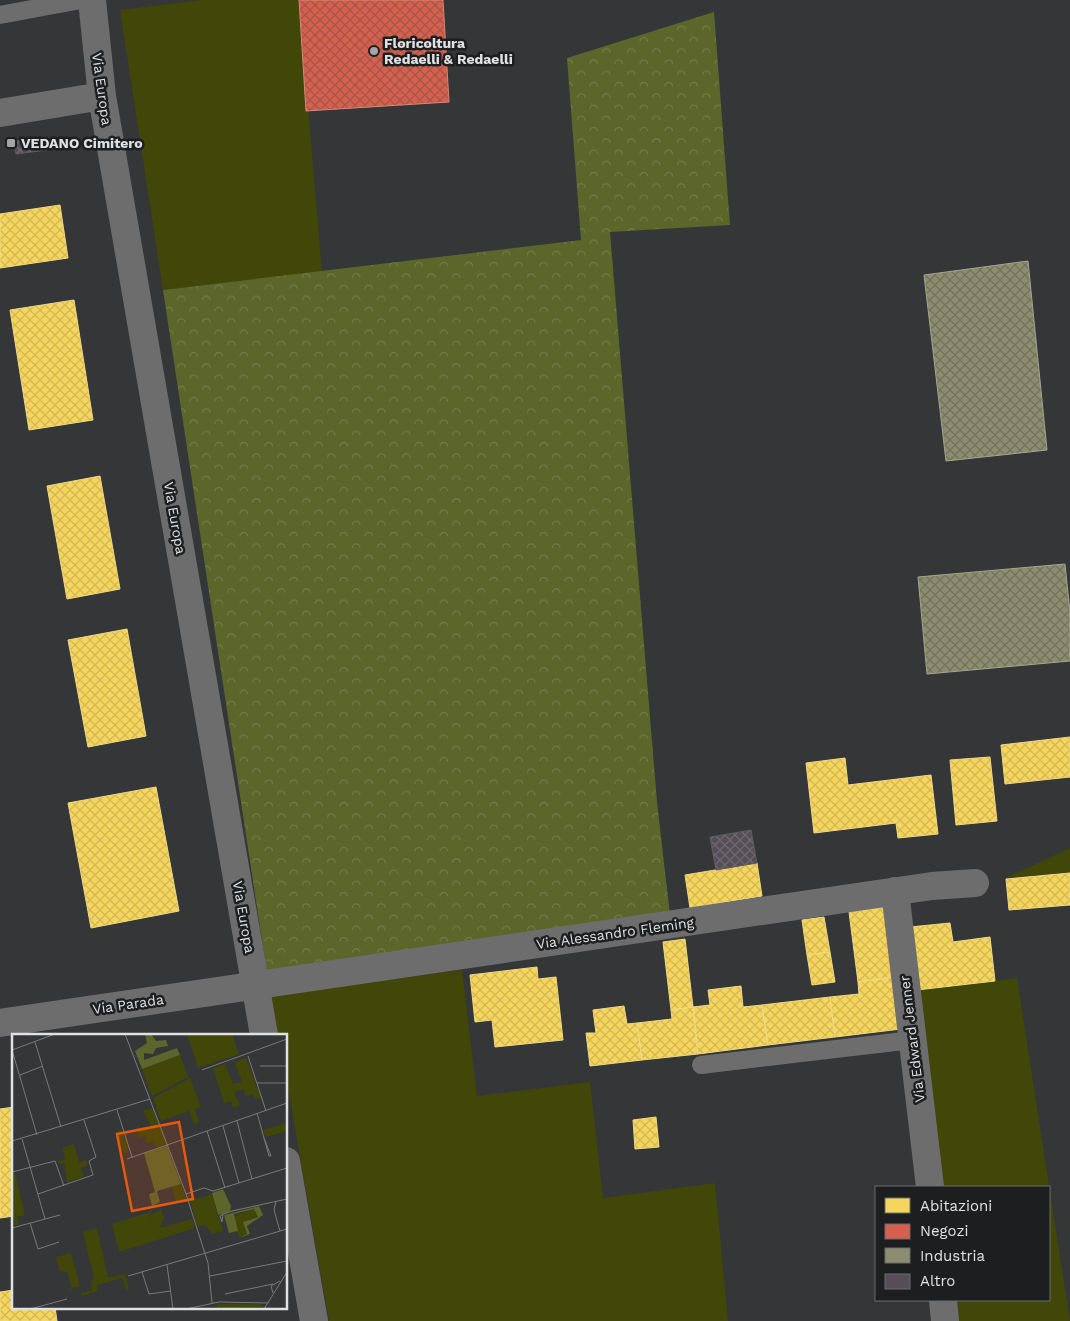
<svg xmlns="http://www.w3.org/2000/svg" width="1070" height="1321" viewBox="0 0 1070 1321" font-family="'Work Sans',sans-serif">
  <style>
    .grass { fill: #404708 }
    .forest { fill: url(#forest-crowns) }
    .homes { fill: url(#homes-cross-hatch); stroke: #efd984 }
    .shops { fill: url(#shops-cross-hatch); stroke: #d9877a }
    .industry { fill: url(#industry-cross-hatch); stroke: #a5a691 }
    .building { fill: url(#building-cross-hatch); stroke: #5c5c5d }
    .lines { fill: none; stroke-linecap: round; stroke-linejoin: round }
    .service { stroke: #6d6d6e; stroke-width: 18 }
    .minor { stroke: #6d6d6e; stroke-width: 28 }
    .poi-dot { fill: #a4a5a6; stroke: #1d1e1f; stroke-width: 2 }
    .labels { text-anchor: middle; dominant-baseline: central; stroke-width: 5; stroke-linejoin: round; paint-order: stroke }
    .poi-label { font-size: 14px; font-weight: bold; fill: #dfe1e2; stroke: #1d1e1f; text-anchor: start }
    .street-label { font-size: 14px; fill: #dfe1e2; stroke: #1d1e1f }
    .inset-road { fill: none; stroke: #797a7c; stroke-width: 1 }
    .view { fill: #e8590c; fill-opacity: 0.15; stroke: #e8590c; stroke-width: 2.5 }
    .inset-edge { fill: none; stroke: #dfe1e2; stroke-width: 2.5 }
  </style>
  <defs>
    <pattern id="forest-crowns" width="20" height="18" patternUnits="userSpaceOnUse" patternTransform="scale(1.25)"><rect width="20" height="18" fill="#5c652a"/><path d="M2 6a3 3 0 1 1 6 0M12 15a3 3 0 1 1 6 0" fill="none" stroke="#737b49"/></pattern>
    <pattern id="homes-cross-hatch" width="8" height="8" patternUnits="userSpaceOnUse" patternTransform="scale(1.25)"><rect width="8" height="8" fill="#f6d55c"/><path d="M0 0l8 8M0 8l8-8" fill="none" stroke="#d2b857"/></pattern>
    <pattern id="shops-cross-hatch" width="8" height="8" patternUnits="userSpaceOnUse" patternTransform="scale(1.25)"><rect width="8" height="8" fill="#d6604d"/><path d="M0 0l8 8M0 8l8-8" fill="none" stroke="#a3564a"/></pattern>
    <pattern id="industry-cross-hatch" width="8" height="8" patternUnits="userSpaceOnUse" patternTransform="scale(1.25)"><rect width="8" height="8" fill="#8c8c6e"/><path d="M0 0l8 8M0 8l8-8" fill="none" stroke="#72735f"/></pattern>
    <pattern id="building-cross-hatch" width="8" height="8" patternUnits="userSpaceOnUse" patternTransform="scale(1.25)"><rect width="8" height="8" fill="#554e57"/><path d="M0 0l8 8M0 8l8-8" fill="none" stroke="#6d676f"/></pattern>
  </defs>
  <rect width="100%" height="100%" fill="#353638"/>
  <path class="grass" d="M201 0H299L322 272 163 290 120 10Z
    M1070 848V873L1006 878Z
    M462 970 477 1096 590 1082 603 1198 715 1183 728 1321H329L286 1077V1035H278L269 996Z
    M1017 978 1070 1321H958L955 1300H1049V1187H941L917 990Z"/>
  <path class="forest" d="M714 12 730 225 610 232 657 802 670 915 267 973 163 290 581 240 567 58Z"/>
  <path class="homes" d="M60 205 68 258 0 268V214Z
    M74 300 93 420 29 430 10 310Z
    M100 476 120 589 67 599 47 486Z
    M127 629 146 736 88 747 68 640Z
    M1070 737V777L1005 784 1001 745Z
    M990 757 997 821 956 825 950 760Z
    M845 758 848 785 931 775 938 834 898 838 896 823 814 833 806 763Z
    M156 787 179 911 91 928 68 803Z
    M757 863 762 896 690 908 685 875Z
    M1070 873V905L1009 910 1006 879Z
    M885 907 894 977 858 982 849 912Z
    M824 917 830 952 807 955 802 920Z
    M950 923 953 942 990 937 995 981 917 990 910 927Z
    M685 939 693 1007 671 1010 663 942Z
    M830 952 835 982 812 985 807 955Z
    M537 967 538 979 556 977 563 1040 495 1047 492 1020 475 1022 470 975Z
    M894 977 901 1029 835 1037 830 997 859 994 858 982Z
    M741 986 743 1007 762 1005 768 1045 698 1054 693 1007 710 1005 708 990Z
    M830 997 835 1037 768 1045 762 1005Z
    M624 1006 627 1024 637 1023 642 1060 590 1066 586 1033H596L593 1010Z
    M693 1007 698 1054 642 1060 637 1023 672 1019 671 1010Z
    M14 1107V1216L0 1218V1109Z
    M656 1117 659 1147 635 1149 633 1120Z
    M14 1290V1307H55L57 1321H0V1292Z"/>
  <path class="shops" d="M299 0H443L449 102 306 111Z"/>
  <path class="industry" d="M1028 261 1047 450 946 461 924 275Z
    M1065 564 1070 612V661L927 674 918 577Z"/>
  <path class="building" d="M45 137 47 150 16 154 14 141Z
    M751 830 757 863 716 870 710 837Z"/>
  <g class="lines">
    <path class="service" d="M0 15 81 0
      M701 1065 912 1040"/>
    <path class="minor" d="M92 0 102 96 264 1035
      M0 113 102 96
      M895 891 930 1187
      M0 1023 932 886 975 883
      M286 1161 314 1321
      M943 1300 945 1321"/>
  </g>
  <g class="poi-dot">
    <circle cx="374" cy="51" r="5"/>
    <rect x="6" y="138" width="10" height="10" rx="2.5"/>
  </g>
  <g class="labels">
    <g class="poi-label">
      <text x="384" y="43">Floricoltura<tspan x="384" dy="16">Redaelli &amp; Redaelli</tspan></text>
      <text x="21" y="143">VEDANO Cimitero</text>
    </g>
    <g class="street-label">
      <text transform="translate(102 89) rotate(82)">Via Europa</text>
      <text transform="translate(175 518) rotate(80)">Via Europa</text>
      <text transform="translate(244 917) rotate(80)">Via Europa</text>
      <text transform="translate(615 933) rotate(-8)">Via Alessandro Fleming</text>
      <text transform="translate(128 1004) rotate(-8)">Via Parada</text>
      <text transform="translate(912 1039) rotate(-97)">Via Edward Jenner</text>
    </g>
  </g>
  <g transform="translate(12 1034)">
    <rect width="275" height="275" fill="#353638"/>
    <path d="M175 0H220L227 20 186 34ZM168 21 176 43 140 62 130 35ZM234 24 249 64 243 65 241 60 234 62 231 55 222 58 228 71 221 74 219 67 212 69 201 34 213 30 221 50 230 48 223 28ZM178 44 189 73 183 75 187 88 182 90 177 77 149 87 141 64ZM141 74 155 110 144 114 141 107 135 109 133 102 127 104 124 94 139 92 131 77ZM275 89V97L254 103 251 96ZM110 96 117 118 112 120 104 98ZM169 150 174 166 164 169 160 153ZM242 175 246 183 237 185 233 195 235 201 227 203 222 182ZM141 177 136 183 148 194 180 185 183 194 107 218 100 190ZM85 194 96 243 113 240 117 255 114 256 110 244 85 251 86 257 70 262 69 259 80 256 79 246 82 245 71 198ZM59 219 68 252 55 256 60 253 55 238 48 237 44 223Z" fill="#404708"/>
    <path d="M133 0H139L144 7 154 6 156 12 144 14 141 20 132 19V26L165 14 168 21 130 35 123 17 135 9ZM155 112 169 150 145 157 148 168 140 172 137 160 143 158 132 119ZM211 155 219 172 218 177 206 181 200 159ZM247 172 251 181 235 192 238 200 227 204 235 200 231 188 246 183 242 175 222 180 226 197 217 199 212 181Z" fill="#5c652a"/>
    <path d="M200 160 211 197 200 200 193 191 186 193 178 167Z" fill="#404708"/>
    <path d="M62 110 67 128 74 126 76 131 69 134 72 143 55 148 52 129 47 130 46 127 53 125 50 114ZM0 139H3L13 181 5 183 7 190 3 191 0 178Z" fill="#404708"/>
    <path d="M149 175 152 184 148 194 136 183ZM204 270H248L251 273 206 275Z" fill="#404708"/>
    <path class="inset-road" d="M113 0 174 160 196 229 200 269M23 8 49 93M0 16 25 101M0 16 43 0M236 22 254 77M248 32H275M190 36 275 5M8 41 31 32M245 49H275M105 76 120 123M245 79 257 122H259L252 104M225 87 240 145M211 92 227 149M195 97 213 154M10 105 33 185M0 107 138 65M115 125 275 69M0 138 43 127 52 152M26 160 81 141 77 127 84 123 72 86M174 160 192 154 201 157 275 134M264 167 262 176 268 197M211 180 210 188 208 182 211 180 220 177 275 165M18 189 26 215 47 208M0 194 48 181M155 231 161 275M130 238 137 260 159 257M116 242 275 195M198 242 275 227M261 259 259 252 268 247M213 260 261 250M18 275 55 265M174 275 207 268 256 269M252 275 275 238"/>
    <path class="view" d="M167 88 181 165 120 177 105 100Z"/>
    <rect width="275" height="275" class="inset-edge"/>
  </g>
  <rect x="875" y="1186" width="175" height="115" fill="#1d1e1f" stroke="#6b6c6d"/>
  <rect x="885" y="1198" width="25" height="15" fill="#f6d55c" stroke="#6b6c6d"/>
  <text x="920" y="1211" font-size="15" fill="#dfe1e2">Abitazioni</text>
  <rect x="885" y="1224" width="25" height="15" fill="#d6604d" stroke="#6b6c6d"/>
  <text x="920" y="1236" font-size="15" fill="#dfe1e2">Negozi</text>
  <rect x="885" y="1248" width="25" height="15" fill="#8c8c6e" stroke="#6b6c6d"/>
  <text x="920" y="1261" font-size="15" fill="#dfe1e2">Industria</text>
  <rect x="885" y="1274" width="25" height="15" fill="#554e57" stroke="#6b6c6d"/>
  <text x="920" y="1286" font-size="15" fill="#dfe1e2">Altro</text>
</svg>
